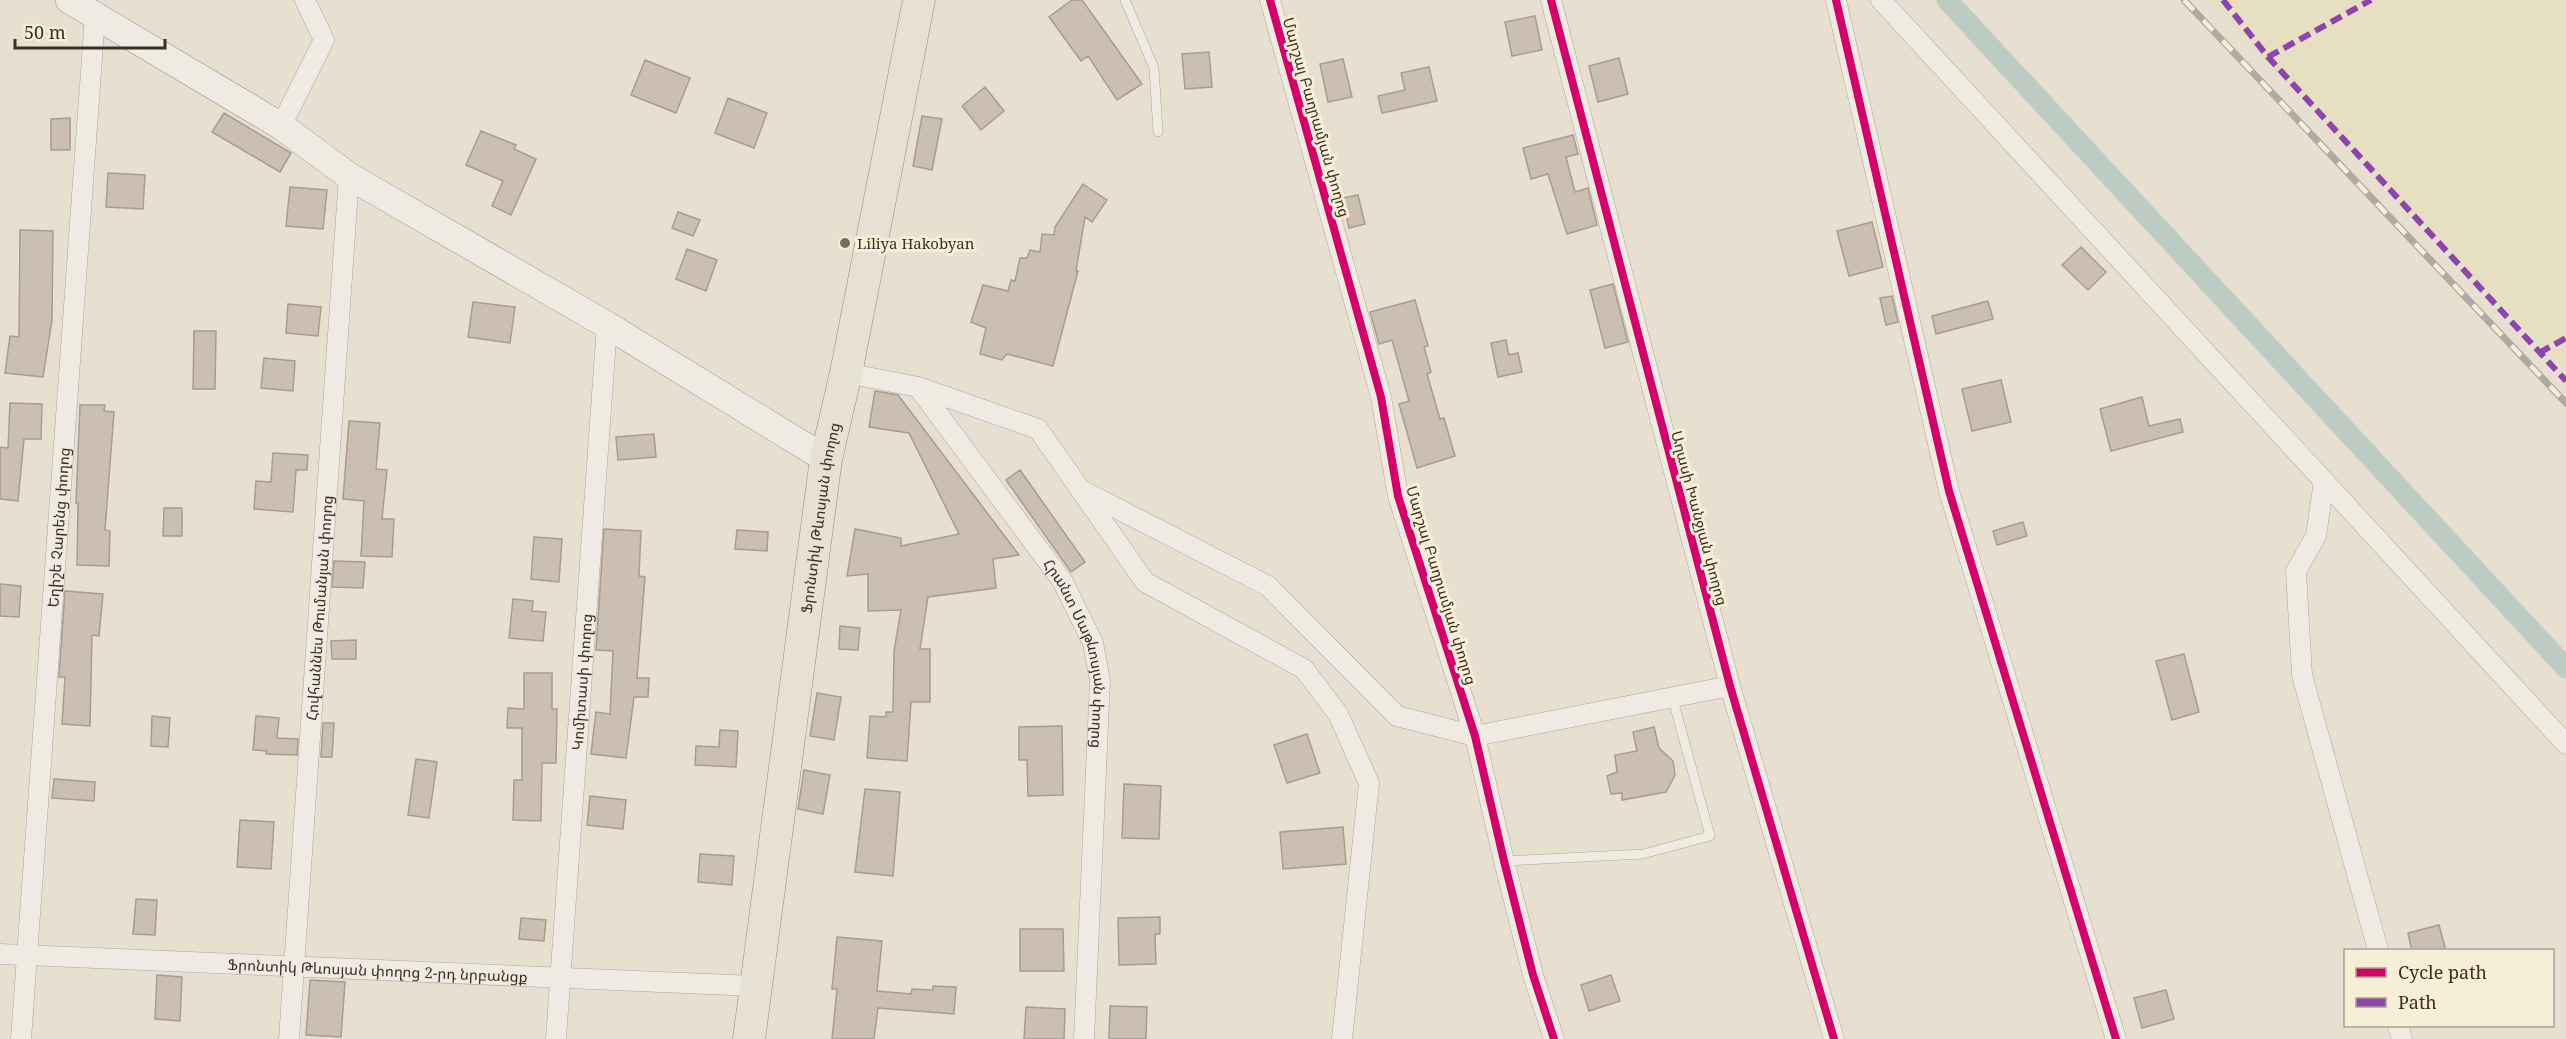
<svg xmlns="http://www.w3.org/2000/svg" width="2566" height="1039" viewBox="0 0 2566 1039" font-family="'Noto Serif','Noto Sans Armenian',serif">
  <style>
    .farmland { fill: #e6dfc2 }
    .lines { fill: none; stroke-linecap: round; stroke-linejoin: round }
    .canal { stroke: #bcccc2; stroke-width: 21 }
    .building { fill: #cbbfb2; stroke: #a89c90; stroke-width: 1.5 }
    .lane-casing { stroke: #ada599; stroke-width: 10 }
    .street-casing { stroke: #ada599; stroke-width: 21 }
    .secondary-casing { stroke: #9c958a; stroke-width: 28 }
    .primary-casing { stroke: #928b80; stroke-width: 33 }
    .lane { stroke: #efebe3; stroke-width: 9 }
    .street { stroke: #efebe3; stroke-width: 20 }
    .secondary { stroke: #efebe3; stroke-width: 27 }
    .primary { stroke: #e6e1d4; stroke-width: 32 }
    .rail-casing { stroke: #afaaa2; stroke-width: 7 }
    .rail { stroke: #f7eed8; stroke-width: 4.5; stroke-dasharray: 14; stroke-linecap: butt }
    .quiet { stroke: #8e44ad; stroke-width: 6; stroke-dasharray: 12 6; stroke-linecap: butt }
    .cycleway-casing { stroke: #f7eed8; stroke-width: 11 }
    .cycleway { stroke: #d6006c; stroke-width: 8 }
    .poi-dot { fill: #786c5e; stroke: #f7eed8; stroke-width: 2 }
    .labels { text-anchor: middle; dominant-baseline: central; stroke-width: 6; stroke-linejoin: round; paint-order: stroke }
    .street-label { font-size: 15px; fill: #3d2e20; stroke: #f7eed8 }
    .poi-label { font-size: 15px; fill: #3d2e20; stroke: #f7eed8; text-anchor: start }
  </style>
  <rect width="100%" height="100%" fill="#e7e0d1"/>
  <path class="farmland" d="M2212 0H2566V371L2278 74Z"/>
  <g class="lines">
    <path class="canal" d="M1947 0 2566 668"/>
  </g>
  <path class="building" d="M1072 0H1082L1142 84 1117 100 1088 56 1081 61 1049 17Z
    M1535 16 1542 50 1512 56 1505 22Z
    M1209 52 1212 87 1185 89 1182 54Z
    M1619 58 1628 94 1598 102 1589 66Z
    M1343 59 1352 97 1328 102 1320 64Z
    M645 60 690 78 676 113 631 95Z
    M1429 67 1437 101 1382 113 1378 96 1405 90 1401 73Z
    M985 87 1004 111 981 130 962 106Z
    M728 98 767 113 754 148 715 133Z
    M224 113 291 153 280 172 212 132Z
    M922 116 942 119 932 170 913 166Z
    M70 118V150H51V119Z
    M481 131 516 145 514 149 536 159 511 215 492 206 503 181 466 165Z
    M1573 135 1578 154 1566 157 1575 192 1588 188 1597 225 1567 234 1548 174 1531 179 1523 148Z
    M108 173 145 175 143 209 106 207Z
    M1083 184 1107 200 1092 222 1085 217 1076 271H1078L1053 366 1007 354 1002 360 980 354 986 328 971 322 983 285 1008 291 1011 280 1015 281 1020 258H1027L1030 250 1040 252 1042 234 1054 235 1055 227Z
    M290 187 327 190 323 229 286 226Z
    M1358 195 1365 224 1349 228 1343 198Z
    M678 212 700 220 693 236 672 228Z
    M1872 222 1883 267 1849 276 1837 231Z
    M20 230 53 231 52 320 43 377 5 373 10 336 19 337Z
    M2081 247 2106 272 2088 290 2062 265Z
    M687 249 717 260 706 291 676 279Z
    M1613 284 1628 342 1605 348 1590 290Z
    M1892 296 1898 322 1886 325 1880 298Z
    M1415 300 1428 346 1424 347 1431 372 1427 374 1440 419 1444 418 1455 456 1417 468 1399 404 1409 401 1392 340 1379 344 1370 312Z
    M1988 301 1993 319 1936 334 1932 316Z
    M473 302 515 307 510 343 468 337Z
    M288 304 321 307 318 336 286 333Z
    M194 331H216L215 389H193Z
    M1506 340 1509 355 1518 353 1522 372 1498 377 1491 343Z
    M264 358 295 361 293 391 261 388Z
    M2001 380 2011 422 1972 431 1962 389Z
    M875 391 898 395 1019 555 993 559 996 588 928 597 920 649H930V702H911L907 761 867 758 870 716 886 717V712H893L894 651 901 610 868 611V574L847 576 855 529 901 538V546L959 534 909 433 869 427Z
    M2142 397 2149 426 2180 419 2183 432 2111 451 2100 409Z
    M10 403 42 404 41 439H24L18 501 0 499V447L8 448Z
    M80 405H105L104 411 114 412 105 530 110 531 109 566 77 565 78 504 76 503Z
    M349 421 380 423 376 469 387 470 382 519H394L392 557 361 556 364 501 343 499Z
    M654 434 656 457 618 460 616 437Z
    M273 453 308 455 307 470H296L293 512 254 509 256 481 271 482Z
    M1020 470 1085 562 1071 572 1006 480Z
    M164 508H182V536H163Z
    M2023 522 2027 536 1997 545 1993 531Z
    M604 529 641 531 639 576 645 577 637 678H649L648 697H634L626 758 591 754 596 712 610 714 613 651 596 650Z
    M737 530 768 532 767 551 735 549Z
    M534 537 562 539 559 582 531 579Z
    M334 561 365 562 363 588 332 587Z
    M0 584 21 586 19 617 0 616Z
    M65 591 103 594 99 636 92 635 90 726 62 724 65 677H59Z
    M513 599 533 601 532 611 546 612 543 641 509 638Z
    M840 626 860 628 858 650 839 649Z
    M356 640V659H332L331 641Z
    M2184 654 2199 712 2172 720 2156 661Z
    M524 673H552V709H557L556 763H542L541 821 513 820 514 780H522V728H507L508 708 524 709Z
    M817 693 841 697 834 740 810 736Z
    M152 716 170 718 168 747 151 746Z
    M256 716 279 718 277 738 298 739 297 755 266 754 267 751 253 750Z
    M323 723H334L332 757H321Z
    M1062 726 1063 795 1028 796 1027 760H1019V727Z
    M1654 727 1659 748 1673 761 1675 775 1666 792 1622 800V793L1611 794 1607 776 1617 772 1615 755 1637 751 1633 732Z
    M720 730 738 731 736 767 695 765 696 746 719 747Z
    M1307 734 1320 773 1287 783 1274 745Z
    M416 759 437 762 429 818 408 815Z
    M804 770 830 775 823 814 798 809Z
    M54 779 95 782 94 801 52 798Z
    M1124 784 1161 786 1159 839 1122 838Z
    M865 789 900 792 893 876 855 872Z
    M590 796 626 800 623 829 587 825Z
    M240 820 274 822 271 869 237 867Z
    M1343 827 1346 864 1283 869 1280 832Z
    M700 854 734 856 732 885 698 882Z
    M136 899 157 900 155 935 133 934Z
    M1160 917V934H1155L1156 964 1119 965 1118 918Z
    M521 918 546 920 544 941 519 939Z
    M2439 925 2446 951H2412L2408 933Z
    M1020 929H1063L1064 971H1020Z
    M837 937 882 941 877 991 911 994 912 989 933 990V986L956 987 954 1014 878 1008 874 1039H832L837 989H832Z
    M157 975 182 977 180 1021 155 1019Z
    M1611 975 1620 1001 1589 1011 1581 985Z
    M310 980 345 982 341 1037 306 1035Z
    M2166 990 2174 1019 2142 1028 2134 998Z
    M1110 1006 1147 1007 1146 1039H1109Z
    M1026 1007 1065 1009 1064 1039H1024Z"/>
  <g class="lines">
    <defs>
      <path id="lane" d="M1125 0 1154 68 1158 132
        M1504 861 1643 854 1710 836 1672 696"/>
      <g id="street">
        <path d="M1270 0 1381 397 1398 496 1475 736 1504 861 1533 975 1554 1039"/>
        <path d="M1551 0 1730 686 1834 1039"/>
        <path d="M1836 0 1949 491 2116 1039"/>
        <path d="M1881 0 2566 744"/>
        <path d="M281 126 324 40 305 0"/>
        <path id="s1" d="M846 373 918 387 1063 582 1093 643 1100 681 1084 1039"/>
        <path d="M918 387 1038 429 1145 582 1304 669 1338 714 1369 783 1342 1039"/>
        <path d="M2324 481 2316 536 2296 571 2302 675 2378 950"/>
        <path d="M1085 492 1268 586 1397 716 1475 736 1730 686"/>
        <path id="s2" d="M0 954 755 986"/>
        <path d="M2398 1026 2402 1039"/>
        <path id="s3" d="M21 1039 95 16"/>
        <path id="s4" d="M289 1039 349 176"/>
        <path id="s5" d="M556 1039 607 325"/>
      </g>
      <path id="secondary" d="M69 0 281 126 349 176 607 325 826 459"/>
      <g id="primary">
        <path id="s6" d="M749 1039 826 459 846 373 919 0"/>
      </g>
    </defs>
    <use href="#lane" class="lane-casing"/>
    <use href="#street" class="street-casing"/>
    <use href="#secondary" class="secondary-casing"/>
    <use href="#primary" class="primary-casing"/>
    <use href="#lane" class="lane"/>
    <use href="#street" class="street"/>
    <use href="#secondary" class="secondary"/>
    <use href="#primary" class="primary"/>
    <defs>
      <path id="rail" d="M2184 0 2566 403"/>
    </defs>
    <use href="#rail" class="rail-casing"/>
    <use href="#rail" class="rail"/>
    <path class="quiet" d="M2223 0 2268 57 2566 381
      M2268 57 2371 0
      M2539 353 2566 338"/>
    <defs>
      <path id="cycleway" d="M1270 0 1381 397 1398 496 1475 736 1504 861 1533 975 1554 1039
        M1551 0 1730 686 1834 1039
        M1836 0 1949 491 2116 1039"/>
    </defs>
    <use href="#cycleway" class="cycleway-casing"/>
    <use href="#cycleway" class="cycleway"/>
  </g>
  <circle class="poi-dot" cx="845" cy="243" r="6"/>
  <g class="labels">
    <g class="street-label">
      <text transform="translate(1317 117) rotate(74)">Մարշալ Բաղրամյան փողոց</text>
      <text stroke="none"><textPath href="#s6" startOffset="526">Ֆրոնտիկ Թևոսյան փողոց</textPath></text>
      <text transform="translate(1700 518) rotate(75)">Աղասի Խանջյան փողոց</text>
      <text stroke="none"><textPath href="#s3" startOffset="513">Եղիշե Չարենց փողոց</textPath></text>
      <text transform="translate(1442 585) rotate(73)">Մարշալ Բաղրամյան փողոց</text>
      <text stroke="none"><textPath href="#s4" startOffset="432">Հովհաննես Թումանյան փողոց</textPath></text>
      <text stroke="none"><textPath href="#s1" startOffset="390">Հրանտ Մաթևոսյան փողոց</textPath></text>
      <text stroke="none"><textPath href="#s5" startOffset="358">Կոմիտասի փողոց</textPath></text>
      <text stroke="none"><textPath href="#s2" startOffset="378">Ֆրոնտիկ Թևոսյան փողոց 2-րդ նրբանցք</textPath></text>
    </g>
    <g class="poi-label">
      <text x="857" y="243">Liliya Hakobyan</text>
    </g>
  </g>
  <rect x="2344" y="949" width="210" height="78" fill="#f7eed8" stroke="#ada18e" stroke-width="1.5"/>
  <rect x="2356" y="968" width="30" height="9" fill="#d6006c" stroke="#ada18e" stroke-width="1.5"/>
  <text x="2398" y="979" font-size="18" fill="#3d2e20">Cycle path</text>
  <rect x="2356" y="998" width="30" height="9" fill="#8e44ad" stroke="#ada18e" stroke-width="1.5"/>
  <text x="2398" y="1009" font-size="18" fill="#3d2e20">Path</text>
  <path d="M15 39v9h150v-9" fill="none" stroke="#3d2e20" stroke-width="3"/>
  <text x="24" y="39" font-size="18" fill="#3d2e20" stroke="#f7eed8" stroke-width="4.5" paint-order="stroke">50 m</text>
</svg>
